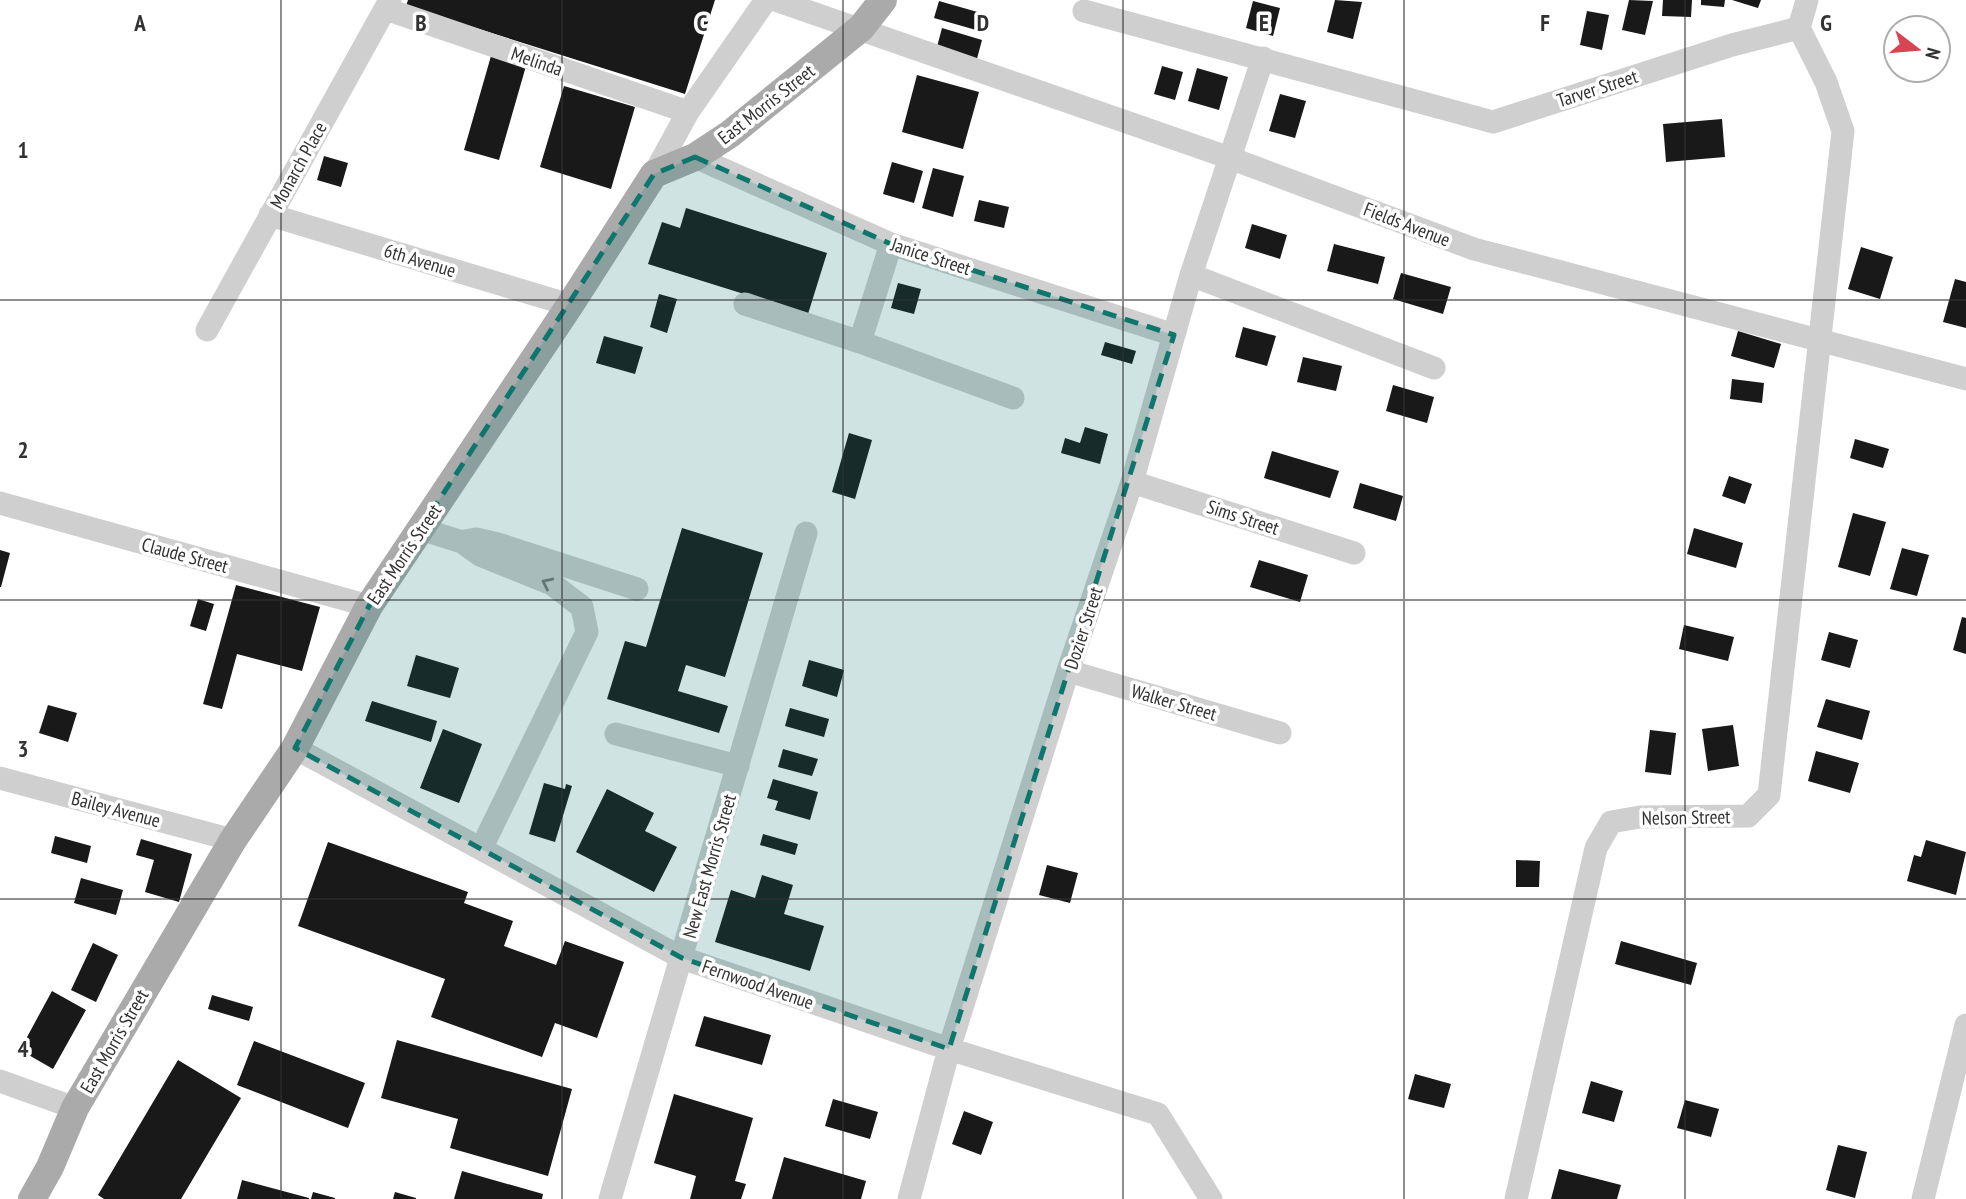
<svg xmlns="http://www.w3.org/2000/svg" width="1966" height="1199" viewBox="0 0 1966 1199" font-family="'PT Sans Narrow',sans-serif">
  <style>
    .building { fill: #191919 }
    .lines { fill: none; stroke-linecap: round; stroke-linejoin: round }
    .minor { stroke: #cfcfcf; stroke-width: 23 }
    .major { stroke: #aaa; stroke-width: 28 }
    .oneway { stroke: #797979 }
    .marked { fill: #0f766e; fill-opacity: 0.2; stroke: #0f766e; stroke-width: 5; stroke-dasharray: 14 9; stroke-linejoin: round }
    .grid { fill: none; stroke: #323232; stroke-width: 2; stroke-opacity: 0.55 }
    .labels { text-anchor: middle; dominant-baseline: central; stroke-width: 7; stroke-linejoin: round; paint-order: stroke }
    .street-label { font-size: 19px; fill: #323232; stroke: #fff }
    .grid-label { font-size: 23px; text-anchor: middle; font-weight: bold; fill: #323232; stroke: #fff; stroke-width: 7; stroke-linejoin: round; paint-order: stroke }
  </style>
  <rect width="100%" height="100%" fill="#fff"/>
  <path class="building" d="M408 0H715L685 94 406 6Z
    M1335 0 1362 2 1353 39 1327 32Z
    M1629 0 1653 1 1645 35 1622 30Z
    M1663 0H1692L1691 17 1662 16Z
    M1701 0H1725L1724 7 1701 5Z
    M1732 0H1761L1758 8Z
    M939 1 981 13 976 30 934 18Z
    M1253 1 1280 8 1273 36 1246 28Z
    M1587 11 1609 15 1602 50 1580 45Z
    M942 28 982 40 974 70 934 58Z
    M491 56 526 66 499 160 464 150Z
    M1162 66 1183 72 1175 100 1154 94Z
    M1197 68 1228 77 1219 110 1188 101Z
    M917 75 979 92 963 149 902 132Z
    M564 86 635 107 611 189 540 167Z
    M1280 94 1306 101 1295 138 1269 131Z
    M1722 119 1725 157 1666 162 1663 124Z
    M324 156 348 163 341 187 317 180Z
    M892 162 923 171 914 203 883 194Z
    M933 168 964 176 953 217 922 208Z
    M979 200 1009 207 1004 228 974 221Z
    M686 208 827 253 808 314 648 264 662 222 680 228Z
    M1252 224 1287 235 1280 259 1245 248Z
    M1334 244 1385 257 1378 284 1327 271Z
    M1861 247 1893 257 1880 299 1848 289Z
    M1401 273 1451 287 1443 314 1393 299Z
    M1955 279 1966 282V328L1943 322Z
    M898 283 921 289 914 314 891 308Z
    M659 294 677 299 667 333 650 327Z
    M1243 327 1276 336 1267 366 1235 357Z
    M1738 331 1781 344 1774 368 1731 356Z
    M604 336 643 347 635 374 596 363Z
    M1105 342 1136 351 1132 364 1101 355Z
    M1303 357 1342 366 1336 391 1297 382Z
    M1732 379 1764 383 1762 403 1730 399Z
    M1393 385 1434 397 1427 423 1386 411Z
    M1085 427 1108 434 1100 464 1061 453 1065 438 1080 443Z
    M849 433 872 440 855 499 832 492Z
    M1855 439 1889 449 1883 468 1850 458Z
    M1272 451 1339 471 1330 498 1264 478Z
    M1729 476 1752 484 1745 504 1722 496Z
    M1360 483 1403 496 1396 521 1353 508Z
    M1853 513 1886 522 1870 576 1838 567Z
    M682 528 763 553 725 677 686 665 678 691 728 706 719 733 607 699 625 641 646 647Z
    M1694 528 1743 543 1736 568 1687 554Z
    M1902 548 1929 555 1917 596 1890 589Z
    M0 550 10 553 1 587H0Z
    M1259 560 1308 575 1300 602 1250 587Z
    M236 585 320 607 302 671 237 654 222 709 203 704Z
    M198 599 214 604 206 631 190 626Z
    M1962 617 1966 618V654L1953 650Z
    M1684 625 1734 637 1728 661 1679 649Z
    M1829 632 1858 640 1850 668 1821 660Z
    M416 655 459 668 450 698 407 686Z
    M809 660 844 670 837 697 802 686Z
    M1826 699 1870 711 1862 740 1817 727Z
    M372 701 437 721 431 742 365 721Z
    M48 705 77 713 68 742 39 733Z
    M790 708 829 719 824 737 785 726Z
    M1733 725 1739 766 1708 771 1702 729Z
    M443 729 482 744 459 803 420 788Z
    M1650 730 1676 733 1671 775 1645 772Z
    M783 749 818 759 812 776 778 767Z
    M1816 751 1859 763 1850 793 1808 781Z
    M773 779 818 792 810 820 775 810 778 801 767 798Z
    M544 783 565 789 566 784 572 786 555 842 529 834Z
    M607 789 654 813 645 831 677 847 654 892 576 852Z
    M763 834 798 844 795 855 760 845Z
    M55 836 91 846 87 863 51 853Z
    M141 839 192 854 179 902 145 892 154 860 136 855Z
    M1926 840 1966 852 1956 895 1907 881 1914 855 1921 857Z
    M328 842 468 892 464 903 513 921 504 946 556 965 565 941 624 962 597 1038 555 1023 542 1057 431 1017 445 979 298 926Z
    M1516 860 1540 861 1539 887H1516Z
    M1047 865 1078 873 1070 903 1039 895Z
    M762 875 793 885 784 914 824 926 810 971 715 942 731 890 755 898Z
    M81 878 123 890 116 915 74 903Z
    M1621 941 1697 963 1691 985 1615 964Z
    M93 943 118 955 96 1002 71 990Z
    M52 991 86 1010 53 1069 20 1050Z
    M212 995 253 1007 249 1021 208 1009Z
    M704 1016 771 1035 762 1065 695 1046Z
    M397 1040 572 1089 548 1176 450 1148 458 1119 381 1098Z
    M254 1041 365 1083 348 1128 237 1085Z
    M178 1060 241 1098 181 1199H104L98 1195Z
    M1415 1074 1451 1084 1444 1108 1408 1099Z
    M1591 1081 1623 1091 1614 1122 1582 1113Z
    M674 1094 753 1118 735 1181 746 1184 741 1199H690L696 1176 654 1163Z
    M833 1099 878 1112 870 1139 825 1126Z
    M1685 1100 1719 1109 1711 1137 1677 1128Z
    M964 1111 993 1122 981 1155 952 1144Z
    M1838 1145 1867 1152 1855 1198 1826 1190Z
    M784 1157 866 1181 861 1199H772Z
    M1559 1169 1621 1185 1617 1199H1551Z
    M462 1171 543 1194 542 1199H454Z
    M242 1180 309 1198V1199H237Z
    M313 1192 335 1198V1199H311Z
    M395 1192 416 1198V1199H393Z"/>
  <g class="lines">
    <path class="minor" d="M775 0 1230 158 1474 249 1966 379
      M386 9 688 112
      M1084 11 1493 122 1732 45 1799 28 1826 82 1843 131 1769 795 1748 816 1640 817 1611 822 1596 848 1516 1199
      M1799 28 1807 0
      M695 157 891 244 1174 335
      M654 174 688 112 766 0
      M270 215 570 305
      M1191 275 1434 368
      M745 304 860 342 1013 398
      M207 330 390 0
      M860 342 891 244
      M1132 482 1354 553
      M0 503 369 606
      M421 529 462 542 480 555 552 584 582 607 587 632 481 849
      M465 541 476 539 498 544 637 589
      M1068 671 1280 733
      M616 734 738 766
      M295 748 682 958 949 1049 1158 1114 1211 1199
      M0 778 233 840
      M0 1081 75 1108
      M610 1199 806 533
      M909 1199 949 1049 1068 671 1132 482 1191 275 1263 58
      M1923 1199 1966 1025"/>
    <path class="major" d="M32 1199 50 1167 75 1108 233 840 295 748 369 606 570 305 654 174 695 157 730 134 861 28 883 0"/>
  </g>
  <defs><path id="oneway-chevron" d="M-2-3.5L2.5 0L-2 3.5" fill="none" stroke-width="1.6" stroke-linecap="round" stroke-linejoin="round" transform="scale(1.75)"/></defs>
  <use class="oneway" href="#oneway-chevron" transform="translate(547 583) rotate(-154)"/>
  <path class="marked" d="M695 157 891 244 1174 335 949 1049 682 958 295 748 369 606 654 174Z"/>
  <path class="grid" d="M281 0V1199M562 0V1199M843 0V1199M1123 0V1199M1404 0V1199M1685 0V1199M0 300H1966M0 600H1966M0 899H1966"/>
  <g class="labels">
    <g class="street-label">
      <text transform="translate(537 61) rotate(19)">Melinda</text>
      <text transform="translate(1597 88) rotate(-18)">Tarver Street</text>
      <text transform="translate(766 104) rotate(-38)">East Morris Street</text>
      <text transform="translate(298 165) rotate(-61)">Monarch Place</text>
      <text transform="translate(1407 224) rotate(21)">Fields Avenue</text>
      <text transform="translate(931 256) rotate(18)">Janice Street</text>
      <text transform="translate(420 260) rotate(17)">6th Avenue</text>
      <text transform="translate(1243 517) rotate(18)">Sims Street</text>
      <text transform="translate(404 554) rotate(-56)">East Morris Street</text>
      <text transform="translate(185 555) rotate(15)">Claude Street</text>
      <text transform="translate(1083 628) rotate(-72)">Dozier Street</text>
      <text transform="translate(1174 702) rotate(16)">Walker Street</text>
      <text transform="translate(116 809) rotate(15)">Bailey Avenue</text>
      <text transform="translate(1686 817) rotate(-1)">Nelson Street</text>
      <text transform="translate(709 866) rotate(-74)">New East Morris Street</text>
      <text transform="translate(758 984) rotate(19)">Fernwood Avenue</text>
      <text transform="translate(114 1041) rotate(-60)">East Morris Street</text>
    </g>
  </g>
  <g class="grid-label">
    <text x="140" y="31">A</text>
    <text x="421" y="31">B</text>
    <text x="702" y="31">C</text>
    <text x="983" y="31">D</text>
    <text x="1264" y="31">E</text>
    <text x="1545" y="31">F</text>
    <text x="1826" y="31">G</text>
    <text x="23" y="158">1</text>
    <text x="23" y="458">2</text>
    <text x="23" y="757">3</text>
    <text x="23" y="1057">4</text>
  </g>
  <g transform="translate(1917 49) rotate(106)"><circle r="33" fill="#ffffff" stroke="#adadad" stroke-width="2"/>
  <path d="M0-5L12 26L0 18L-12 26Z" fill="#d94453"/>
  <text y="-10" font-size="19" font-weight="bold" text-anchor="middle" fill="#323232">N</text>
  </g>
</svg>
